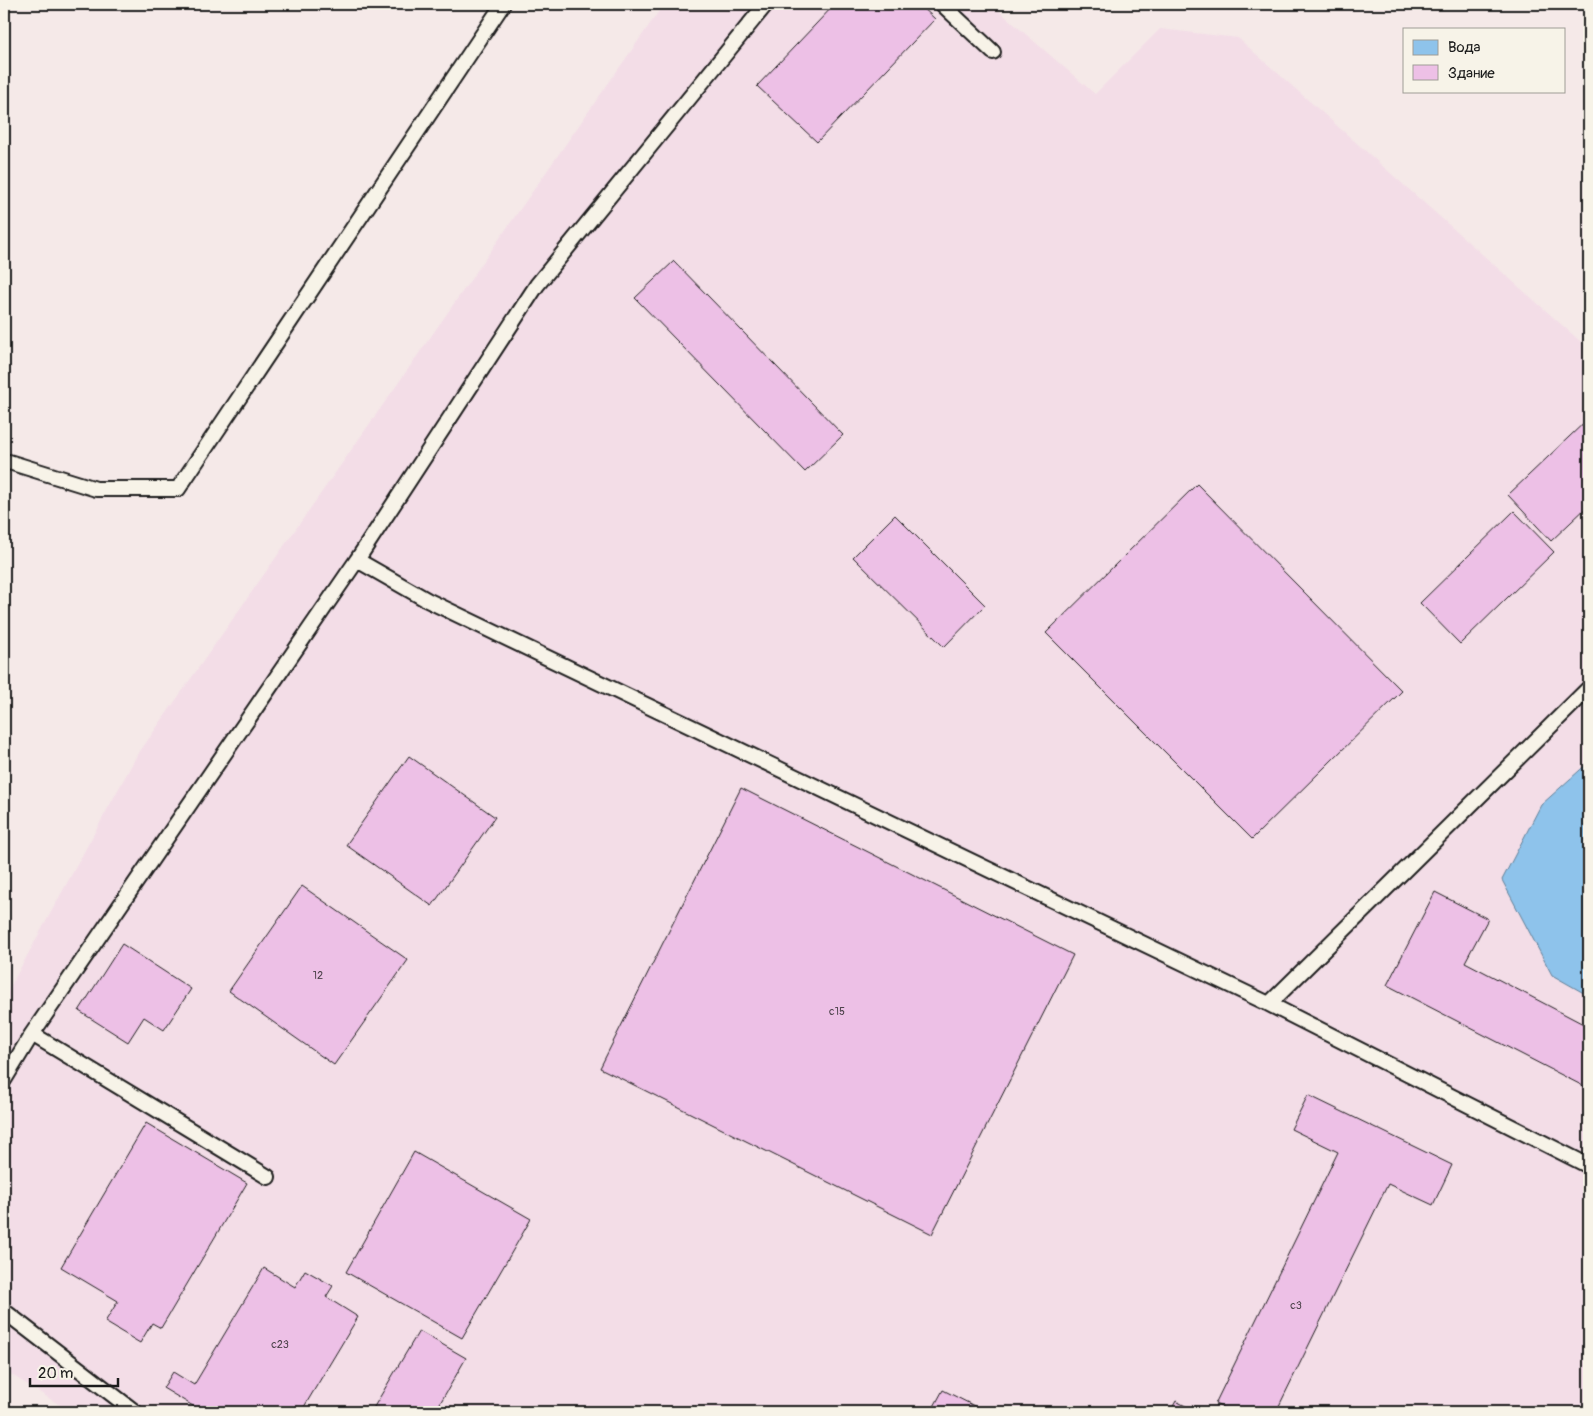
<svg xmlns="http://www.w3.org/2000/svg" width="1593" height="1416" viewBox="0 0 1593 1416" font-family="Pangolin,sans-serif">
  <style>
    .built { fill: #f3dde7 }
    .water { fill: #8ec3eb; stroke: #608098 }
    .building { fill: #edc0e6; stroke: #1c1c1c }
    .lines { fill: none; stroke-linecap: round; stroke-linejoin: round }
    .lane-casing { stroke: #1c1c1c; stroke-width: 18 }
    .lane { stroke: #f7f3e8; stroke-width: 14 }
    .labels { text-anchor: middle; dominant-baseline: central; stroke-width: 4; stroke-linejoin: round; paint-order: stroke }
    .number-label { font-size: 11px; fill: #50454e }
  </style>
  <rect width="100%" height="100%" fill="#f5e9e8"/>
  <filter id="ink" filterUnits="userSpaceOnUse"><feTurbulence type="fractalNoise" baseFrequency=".02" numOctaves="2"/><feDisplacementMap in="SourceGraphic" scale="10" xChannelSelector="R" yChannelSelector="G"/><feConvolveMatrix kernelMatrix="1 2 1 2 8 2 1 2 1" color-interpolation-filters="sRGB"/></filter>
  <g filter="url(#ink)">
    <path class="built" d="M664 4H991L1095 94 1160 29 1238 38 1589 349V1412H71L4 1370V998L136 757Z"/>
    <path class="water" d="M1589 762V996L1552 975 1502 880 1541 805Z"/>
    <path class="building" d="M835 4H919L935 19 817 142 757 86Z
      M674 261 843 435 805 472 635 298Z
      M1589 418V505L1551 541 1508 495Z
      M1197 484 1402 691 1252 839 1046 633Z
      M1514 511 1554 552 1460 644 1420 603Z
      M895 515 985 605 944 647 853 557Z
      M409 756 495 817 432 906 346 845Z
      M741 788 1073 955 932 1234 600 1068Z
      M302 886 408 960 334 1065 229 991Z
      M1435 892 1488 919 1465 962 1589 1027V1089L1387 985Z
      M122 944 191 989 164 1030 144 1017 128 1042 79 1011Z
      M1308 1095 1452 1165 1433 1205 1388 1184 1276 1412H1232L1215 1404 1338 1152 1291 1129Z
      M146 1123 247 1183 161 1328 152 1323 140 1343 105 1322 118 1301 61 1267Z
      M414 1152 531 1219 462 1338 346 1272Z
      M264 1268 295 1287 305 1270 333 1286 326 1297 358 1317 301 1412H203L163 1388 173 1372 194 1385Z
      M419 1331 466 1358 435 1412H371Z
      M943 1390 986 1412H931Z
      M1176 1401 1197 1412H1170Z"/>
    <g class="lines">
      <defs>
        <path id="lane" d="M942 4 993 52
          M4 464 9 462 96 489H178L503 4
          M357 560 537 285 766 4
          M1269 1004 1589 1166
          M32 1034 357 560 427 600 1269 1004 1589 688
          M4 1080 32 1034 268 1177
          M4 1311 135 1412"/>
      </defs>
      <use href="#lane" class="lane-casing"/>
      <use href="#lane" class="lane"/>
    </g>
  </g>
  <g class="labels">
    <g class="number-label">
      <text x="318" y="975">12</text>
      <text x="837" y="1011">с15</text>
      <text x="1296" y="1305">с3</text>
      <text x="280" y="1344">с23</text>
    </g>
  </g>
  <rect width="1593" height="1416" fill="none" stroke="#f7f3e8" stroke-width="20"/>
  <rect x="10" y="10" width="1573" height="1396" fill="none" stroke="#1c1c1c" stroke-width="2" filter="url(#ink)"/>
  <rect x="1403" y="28" width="162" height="65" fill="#f7f3e8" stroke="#9f9d96"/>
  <rect x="1413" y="40" width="25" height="15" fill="#8ec3eb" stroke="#9f9d96"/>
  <text x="1448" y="52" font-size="15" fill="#1c1c1c">Вода</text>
  <rect x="1413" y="65" width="25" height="15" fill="#edc0e6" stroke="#9f9d96"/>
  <text x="1448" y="78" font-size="15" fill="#1c1c1c">Здание</text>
  <path d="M30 1378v8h88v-8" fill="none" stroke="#1c1c1c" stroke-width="2.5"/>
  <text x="38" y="1378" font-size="15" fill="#1c1c1c" stroke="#f7f3e8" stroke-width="4" paint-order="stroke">20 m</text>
</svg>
